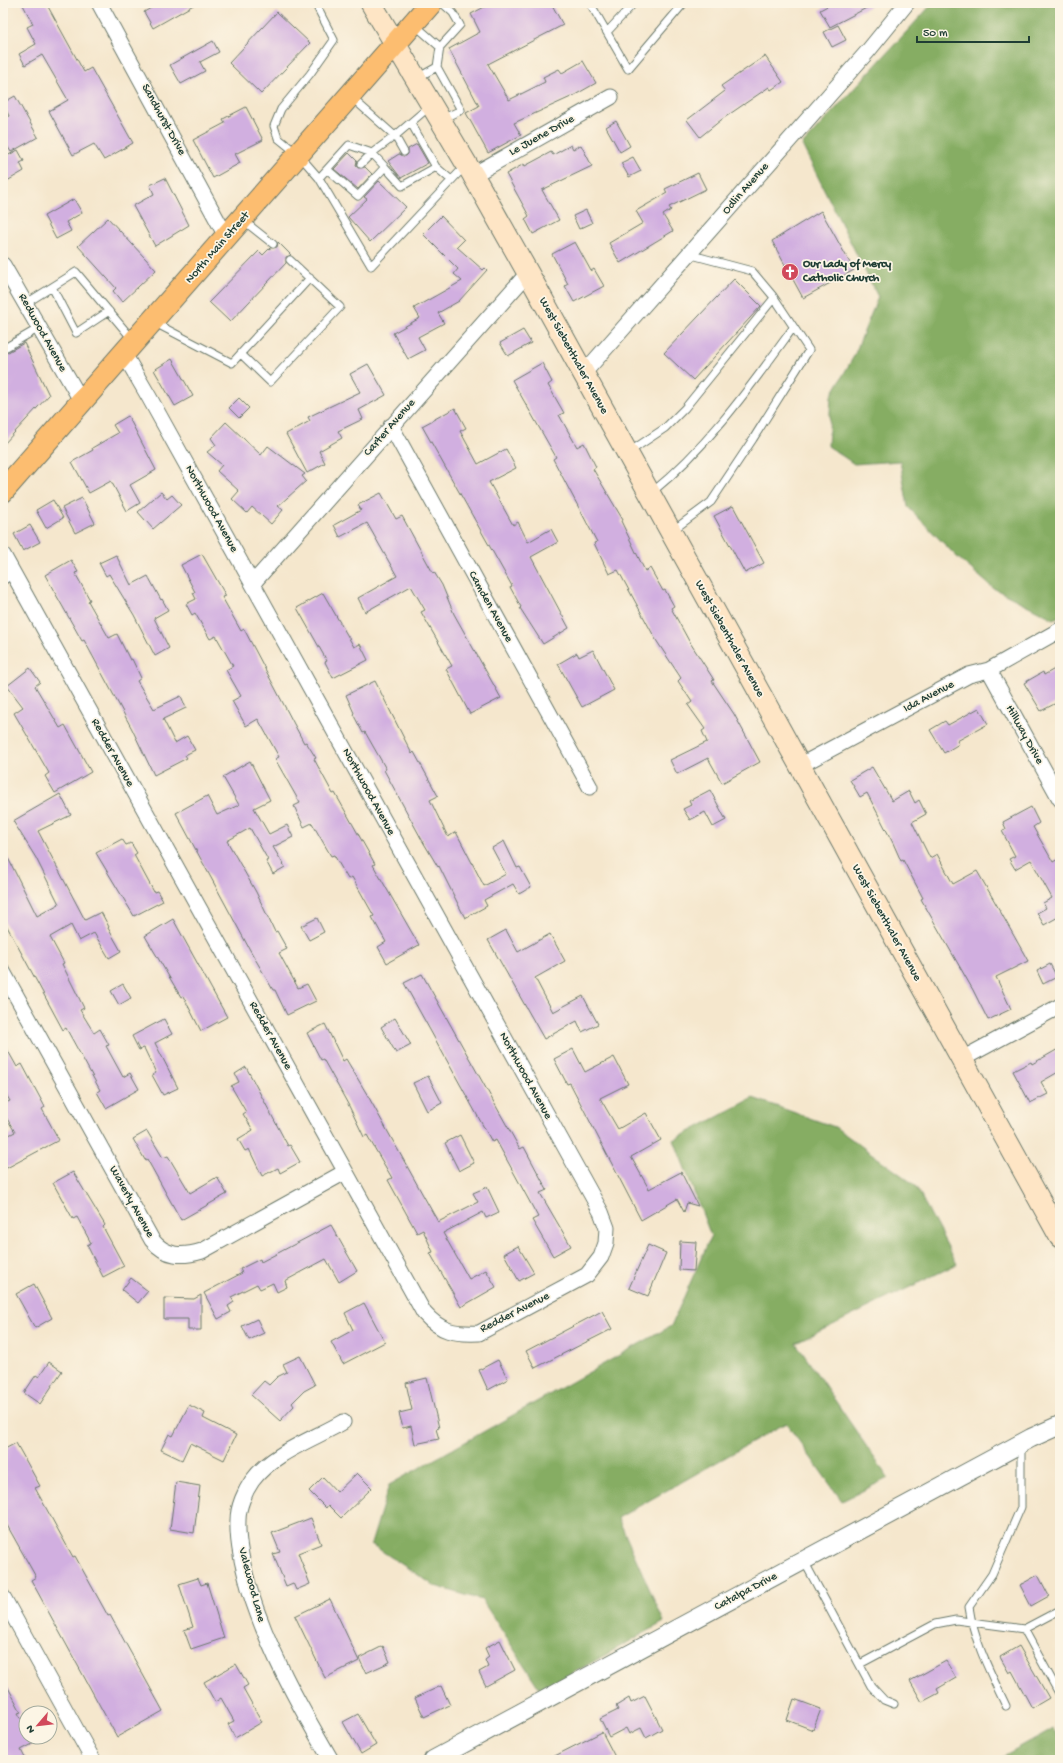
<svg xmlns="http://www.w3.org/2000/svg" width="1063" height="1763" viewBox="0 0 1063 1763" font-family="'Gochi Hand',sans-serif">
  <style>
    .forest { fill: #86ad64; stroke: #52754c }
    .building { fill: #d1afe0 }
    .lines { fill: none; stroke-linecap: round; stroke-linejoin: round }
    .service-casing { stroke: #6a786a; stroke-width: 9 }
    .minor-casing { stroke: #6a786a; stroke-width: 17 }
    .tertiary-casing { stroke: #6a786a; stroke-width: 20 }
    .secondary-casing { stroke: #6a786a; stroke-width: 23 }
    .primary-casing { stroke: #6a786a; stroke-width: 24 }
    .service { stroke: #fff; stroke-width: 7 }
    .minor { stroke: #fff; stroke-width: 15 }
    .tertiary { stroke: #fff; stroke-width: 18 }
    .secondary { stroke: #fee5c5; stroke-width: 21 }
    .primary { stroke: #fcbd6f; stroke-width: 22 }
    .labels { text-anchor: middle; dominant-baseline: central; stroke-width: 3.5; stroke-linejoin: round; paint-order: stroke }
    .street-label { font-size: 12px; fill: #1f3d34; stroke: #fcf5e5 }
    .poi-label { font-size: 12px; font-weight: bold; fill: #1f3d34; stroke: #fcf5e5; text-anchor: start }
  </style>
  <rect width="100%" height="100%" fill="#fcf5e5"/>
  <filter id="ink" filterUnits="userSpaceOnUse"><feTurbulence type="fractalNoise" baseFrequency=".025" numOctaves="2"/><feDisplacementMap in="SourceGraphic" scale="8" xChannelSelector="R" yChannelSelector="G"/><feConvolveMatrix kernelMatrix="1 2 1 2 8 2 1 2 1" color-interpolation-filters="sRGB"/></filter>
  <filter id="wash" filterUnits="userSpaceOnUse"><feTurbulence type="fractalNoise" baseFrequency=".012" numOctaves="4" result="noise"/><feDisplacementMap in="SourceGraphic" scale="16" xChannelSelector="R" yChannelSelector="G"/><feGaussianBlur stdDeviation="0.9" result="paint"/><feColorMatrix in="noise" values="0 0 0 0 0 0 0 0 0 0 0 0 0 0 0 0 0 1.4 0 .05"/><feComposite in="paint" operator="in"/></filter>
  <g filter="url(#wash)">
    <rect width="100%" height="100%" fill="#f5e7cd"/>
    <path class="forest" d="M933 3H1060V616L1054 619 993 588 956 556 908 507 900 461 854 464 828 446 831 396 854 356 878 297 802 145Z
      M753 1098 835 1127 915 1185 957 1264 796 1343 888 1478 842 1501 786 1423 618 1518 664 1622 541 1691 482 1600 435 1586 371 1544 389 1485 671 1326 711 1236 674 1140Z
      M1054 1728 1060 1737V1760H996Z"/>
    <g id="blocks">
      <path class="building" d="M22 3H46L84 72 91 68 133 143 104 160 94 144 73 155 49 111 68 100 42 55 25 65 19 54 36 44 27 27 33 24Z
        M160 3H197L153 28 144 12Z
        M492 3H551L563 25 488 64 509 100 545 82 543 77 559 69 562 73 583 61 596 83 573 96 514 123 521 135 488 153 466 113 479 106 449 49 480 32 471 14Z
        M833 3H876L830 27 820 10Z
        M277 12 310 43 261 94 229 63Z
        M838 25 846 40 832 47 824 32Z
        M213 41 219 52 200 62 205 71 181 84 170 65Z
        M765 56 783 82 771 90 769 87 721 120 700 137 687 120 725 91 721 86Z
        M15 96 38 137 11 152 3 139V120L9 116 3 103Z
        M246 107 263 140 235 154 240 163 213 178 193 140 225 123 223 119Z
        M616 121 630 146 620 152 606 127Z
        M417 144 428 163 401 178 388 161 399 154 406 156 408 154V149Z
        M571 145 573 149 581 145 592 166 542 190 559 220 533 234 525 219 529 216 506 174 524 164 525 166 551 152 553 155Z
        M18 150 24 161 20 163 24 171 7 181 3 174V158Z
        M349 153 357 161 356 165 358 168 365 167 372 174 358 189 334 169Z
        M633 157 641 171 629 177 621 163Z
        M698 173 706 189 669 207 671 210 663 215 673 231 620 263 609 243 643 223 636 211 667 193 665 189Z
        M165 178 189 225 155 246 133 206 154 194 150 185Z
        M379 181 406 207 370 242 348 217 367 199 364 197Z
        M74 199 82 213 66 222 71 231 56 239 44 216Z
        M586 210 592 223 579 229 573 216Z
        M821 211 854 270 803 298 772 241Z
        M441 216 464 240 457 247 483 270 485 268 487 270 459 301 438 313 444 323 418 337 425 350 408 359 393 333 420 318 414 308 462 281 454 274 458 269 423 234Z
        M108 218 156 270 122 302 113 291 116 288 78 246Z
        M278 242 291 255 286 257V263L230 322 209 302 259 251 263 255 270 248 277 247Z
        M575 242 591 271 594 269 604 286 574 302 565 286 568 284 552 254Z
        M734 279 761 306 693 380 664 353Z
        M523 330 531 343 508 356 500 343Z
        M24 343 49 395 3 445V355Z
        M172 359 193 396 175 406 154 370Z
        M542 363 552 382 548 385 564 413 559 415 577 447 584 443 596 467 593 469 623 520 621 521 645 571 650 568 663 591 665 590 674 606 671 608 689 641 714 680 712 681 734 714 760 762 722 783 708 758 677 774 670 760 707 742 702 731 705 729 688 705 692 702 678 681 681 678 656 640 618 570 609 574 594 543 597 542 553 459 556 457 512 380Z
        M368 364 386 395 359 410 363 419 338 431 342 438 319 451 325 463 307 473 286 434 310 421 308 417 360 392 350 374Z
        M239 398 249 408 239 418 229 408Z
        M455 408 466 428 460 431 478 464 506 449 516 468 489 482 513 525 518 522 528 542 551 529 558 542 531 557 569 628 543 644 520 608 521 607 510 587 512 586 422 426Z
        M128 416 156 470 130 485 140 503 127 511 111 481 89 493 72 462 93 450 92 448 118 433 113 425Z
        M226 422 261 455 268 446 305 474 302 476 306 481 278 506 283 510 271 524 252 507 247 513 232 499 239 491 217 471 222 465 207 452 216 445 211 438Z
        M161 492 167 499 172 495 181 505 153 529 138 512Z
        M381 493 396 519 402 516 433 573 434 572 442 585 454 614 501 698 470 714 446 669 452 666 421 612 425 610 411 586 365 612 358 598 397 576 367 523 340 537 334 525 361 510 358 505Z
        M82 498 95 523 75 533 62 508Z
        M53 500 63 518 46 528 36 510Z
        M733 506 764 563 745 573 714 516Z
        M30 525 40 542 23 551 14 534Z
        M202 554 226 596 222 597 241 631 244 629 304 743 306 742 316 758 314 759 333 794 335 793 375 864 373 865 419 945 387 963 378 947 386 942 372 917 374 916 352 877 348 879 334 855 331 856 312 823 304 827 294 806 300 803 275 759 279 757 258 719 246 726 232 701 241 696 226 670 233 666 216 636 210 639 195 613 192 615 186 604 196 599 193 593 195 592 181 565Z
        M116 555 131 585 148 576 161 600 162 599 168 610 154 618 169 648 155 656 134 615 109 574 106 576 99 563Z
        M71 560 78 572 75 573 90 600 88 601 109 638 117 634 130 660 132 659 141 678 137 681 154 709 181 696 186 708 163 719 175 743 187 736 195 750 185 755 187 758 154 775 132 729 84 640 82 641 45 575Z
        M323 593 354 647 360 644 368 660 333 678 325 662 327 661 297 608Z
        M593 650 614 690 582 707 558 664 577 653 579 657Z
        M1060 666V701L1041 711 1024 683 1043 672 1044 675Z
        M30 668 40 682 35 686 60 728 65 725 91 772 55 793 45 776 49 773 14 713 23 707 7 686Z
        M375 681 412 754 414 752 438 796 430 800 448 837 456 832 484 886 506 874 492 848 504 841 517 868 520 867 531 887 519 894 513 884 484 900 487 906 465 918 439 866 438 867 422 840 384 770 386 769 365 732 363 733 353 714 354 713 346 695Z
        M979 708 988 724 957 741 959 744 944 753 930 730 945 721 948 725Z
        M250 761 270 800 254 808 269 834 287 825 293 837 273 847 285 867 273 874 266 861 268 860 250 828 227 841 256 892 275 932 277 931 287 949 279 953 298 988 307 984 316 1001 287 1015 275 990H273L250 950 176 813 207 796 217 815 239 805 223 777Z
        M872 767 892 801 909 791 915 803 919 800 926 814 912 822 930 858 937 854 953 884 977 871 995 902 1028 961 996 977 1011 1009 988 1020 973 990 921 899 923 898 903 860 901 861 893 843 867 793 860 797 850 780Z
        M710 790 726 820 713 827 705 812 690 820 683 809 691 805 689 801Z
        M60 794 71 815 38 831 85 920 101 912 109 927 108 928 121 951 109 958 94 933 79 941 71 925 50 937 64 963 62 964 84 1008 80 1010 94 1033 100 1029 109 1045 106 1046 123 1077 130 1073 139 1089 106 1108 97 1092 100 1090 66 1028 63 1030 3 919V848L37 916 59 904 36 858 13 821Z
        M1031 807 1039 823 1033 827 1053 862 1060 858V916L1044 925 1037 913 1046 908 1043 903 1052 898 1031 860 1015 869 1009 859 1015 856 1002 831 1006 829 1003 822Z
        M122 839 126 845 131 843 137 853 134 855 154 892 157 891 163 901 134 916 96 853Z
        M317 918 324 932 309 940 301 926Z
        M173 919 227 1017 201 1031 183 996 181 997 145 936Z
        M506 930 518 952 550 934 565 961 535 978 553 1012 583 996 598 1024 582 1032 577 1021 544 1039 488 940Z
        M1050 964 1057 977 1043 984 1037 971Z
        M422 974 520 1149 524 1147 547 1190 540 1193 571 1246 553 1256 532 1220 538 1217 496 1140 492 1142 404 983Z
        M123 984 131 998 119 1005 111 991Z
        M395 1018 411 1045 396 1053 381 1027Z
        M164 1019 172 1034 155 1043 178 1088 163 1095 152 1075 156 1073 144 1048 139 1050 132 1036Z
        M325 1024 343 1061 346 1059 368 1096 438 1222 478 1202 473 1193 487 1187 499 1212 486 1218 483 1212 443 1233 469 1279 486 1270 496 1287 461 1307 430 1253 433 1252 423 1230 417 1233 388 1180 392 1178 367 1135 364 1137 349 1106 323 1059 321 1060 307 1033Z
        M3 1042 17 1067 22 1064 45 1107 42 1109 59 1140 3 1170V1138L15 1132 3 1112V1104L10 1101 3 1089Z
        M1060 1048V1071L1041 1082 1048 1094 1030 1103 1013 1071 1031 1062 1032 1064Z
        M573 1049 585 1072 614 1057 628 1084 600 1098 618 1129 646 1113 661 1140 631 1157 649 1189 681 1172 698 1206 687 1203 684 1212 677 1199 641 1220 570 1083 567 1084 554 1059Z
        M246 1067 288 1146 290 1145 300 1162 280 1173 278 1168 262 1176 249 1149 245 1151 238 1139 253 1130 243 1114 246 1112 231 1086 239 1082 235 1074Z
        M428 1076 442 1103 427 1111 413 1083Z
        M147 1131 163 1158 168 1156 190 1193 217 1177 227 1194 181 1220 147 1159 145 1160 133 1139Z
        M460 1135 474 1163 459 1171 445 1143Z
        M73 1172 105 1225 103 1227 124 1266 103 1277 87 1245 91 1243 77 1217 73 1219 53 1183Z
        M331 1225 357 1271 339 1282 326 1259 285 1281 287 1287 277 1292 273 1283 260 1289 257 1284 231 1297 234 1302 228 1306 231 1312 218 1319 204 1293 242 1273 240 1269 260 1259 261 1262Z
        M680 1241 696 1242 694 1271 679 1270Z
        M648 1245 666 1253 648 1296 629 1288Z
        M518 1246 534 1273 519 1281 504 1254Z
        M131 1278 148 1291 138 1303 122 1290Z
        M34 1284 52 1318 35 1328 16 1294Z
        M201 1295V1330H188V1319H164V1298L194 1299Z
        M364 1303 385 1342 343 1364 331 1342 353 1330 345 1313Z
        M602 1311 612 1329 535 1368 526 1351Z
        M257 1319 264 1333 249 1340 242 1326Z
        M300 1356 315 1385 304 1391 292 1403 294 1406 280 1421 251 1395 264 1381 269 1385 277 1377 287 1372 283 1364Z
        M498 1360 508 1379 488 1390 479 1370Z
        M49 1362 62 1371 40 1404 24 1393 36 1375 39 1377Z
        M427 1378 439 1428 436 1429 439 1439 415 1444 411 1426 403 1428 399 1413 412 1410 406 1383Z
        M189 1405 205 1413 203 1418 236 1435 224 1460 190 1443 182 1460 161 1450 169 1434 173 1436Z
        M16 1443 40 1486 35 1488 73 1557 75 1556 108 1616 110 1615 163 1711 117 1737 31 1580 36 1577 3 1518V1450Z
        M357 1473 372 1488 341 1518 328 1505 326 1508 309 1491 323 1477 337 1492Z
        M176 1482 200 1486 194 1533 170 1529Z
        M311 1518 321 1544 298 1553 310 1584 296 1590 293 1583 286 1586 273 1554 280 1552 272 1533Z
        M1038 1575 1049 1596 1031 1606 1020 1585Z
        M198 1578 201 1585 207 1583 224 1638 191 1649 184 1630 193 1627 179 1584Z
        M330 1599 359 1661 325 1678 295 1616Z
        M500 1640 515 1670 486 1686 479 1672 488 1667 485 1660 489 1657 485 1648Z
        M383 1646 390 1662 366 1673 359 1658Z
        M1019 1646 1049 1698 1032 1708 1012 1671 1009 1673 1000 1657Z
        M946 1661 956 1678 937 1689 939 1693 922 1702 910 1681Z
        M236 1664 248 1685 243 1688 262 1722 235 1738 228 1724 234 1721 221 1698 215 1702 204 1682Z
        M3 1678 21 1712 18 1713 26 1727V1737H46L21 1750 26 1760H3Z
        M441 1686 450 1705 424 1717 415 1698Z
        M645 1696 662 1729 646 1738 641 1728 629 1734 626 1728 609 1737 600 1719 618 1710 616 1706 629 1698 631 1703Z
        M794 1699 821 1709 813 1730 787 1720Z
        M358 1714 376 1745 361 1754 343 1722Z
        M602 1732 615 1757 608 1760H547Z"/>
    </g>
  </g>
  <g filter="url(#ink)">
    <use href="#blocks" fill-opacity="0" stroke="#6a786a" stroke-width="1"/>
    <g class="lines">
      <defs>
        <path id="service" d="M315 3 334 40 310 74 281 109 274 126 278 138 299 155 319 178 371 266 465 166
          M590 3 628 69 684 3
          M415 25 440 47 460 25 453 13 442 3
          M607 32 634 3
          M437 67 461 110 442 119
          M417 78 437 67 440 47
          M351 97 395 136 372 153 361 164
          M411 123 436 167
          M404 152 395 136 430 106
          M385 167 402 186 436 167 450 179
          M319 178 349 145 372 153 385 167 358 196 328 170
          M244 221 273 244
          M52 287 76 333 109 311
          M25 304 76 272 133 340
          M155 323 232 363 310 278
          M3 349 39 328
          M241 354 270 382 340 307 290 260
          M629 452 665 428 685 408 774 298
          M651 493C708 447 750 387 793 328
          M672 531 711 502 753 439 809 350 773 296 752 271 688 254
          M3 581 13 574
          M804 1561 871 1686 884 1700 894 1704
          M1024 1629 1060 1695
          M860 1664 935 1624 956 1620 1024 1629 1060 1610
          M1006 1706C991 1674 974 1642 969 1607L992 1574 1021 1507V1446"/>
        <path id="minor" d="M99 3 227 238
          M473 175 611 97
          M3 265 82 402
          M583 374 868 51 907 3
          M391 426 590 787
          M3 555 424 1313C441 1332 454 1334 479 1333L587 1275 601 1257 606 1243 607 1228 601 1212 149 397 124 354
          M253 583 528 273
          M989 670 1060 799
          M799 766 969 675 989 670 1060 630
          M3 972 152 1240C166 1257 182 1257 202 1251L345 1172
          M962 1059 1060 1006
          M3 1597 93 1760
          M331 1760C299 1705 268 1650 249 1588 243 1566 237 1543 238 1520 238 1507 245 1491 252 1481 272 1453 314 1439 343 1422"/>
        <path id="tertiary" d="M433 1760 1031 1438 1060 1425"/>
        <path id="secondary" d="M371 3 473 175 528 273 1060 1237"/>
        <path id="primary" d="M3 491 431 3"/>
      </defs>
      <use href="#service" class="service-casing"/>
      <use href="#minor" class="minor-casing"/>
      <use href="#tertiary" class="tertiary-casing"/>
      <use href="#secondary" class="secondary-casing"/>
      <use href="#primary" class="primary-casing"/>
      <use href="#service" class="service"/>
      <use href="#minor" class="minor"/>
      <use href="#tertiary" class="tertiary"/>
      <use href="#secondary" class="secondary"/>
      <use href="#primary" class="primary"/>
    </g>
  </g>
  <defs>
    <symbol id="church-disc" viewBox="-11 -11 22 22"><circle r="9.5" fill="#d1495b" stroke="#fcf5e5"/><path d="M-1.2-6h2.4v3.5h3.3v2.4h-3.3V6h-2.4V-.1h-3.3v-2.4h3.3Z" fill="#fff"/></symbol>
  </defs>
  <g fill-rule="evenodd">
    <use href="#church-disc" x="780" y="262" width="20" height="20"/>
  </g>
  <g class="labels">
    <g class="street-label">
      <text transform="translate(163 120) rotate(61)">Sandhurst Drive</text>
      <text transform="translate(542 136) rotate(-29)">Le Juene Drive</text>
      <text transform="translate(746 189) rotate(-49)">Odlin Avenue</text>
      <text transform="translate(218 248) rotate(-49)">North Main Street</text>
      <text transform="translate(42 333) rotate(61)">Redwood Avenue</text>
      <text transform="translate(573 356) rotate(61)">West Siebenthaler Avenue</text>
      <text transform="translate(390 428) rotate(-49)">Carter Avenue</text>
      <text transform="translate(211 509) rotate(61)">Northwood Avenue</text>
      <text transform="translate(490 607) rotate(61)">Camden Avenue</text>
      <text transform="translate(729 639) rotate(61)">West Siebenthaler Avenue</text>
      <text transform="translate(929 697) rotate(-28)">Ida Avenue</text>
      <text transform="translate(1024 735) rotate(61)">Hillway Drive</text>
      <text transform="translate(112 753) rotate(61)">Redder Avenue</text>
      <text transform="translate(368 792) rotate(61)">Northwood Avenue</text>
      <text transform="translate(886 923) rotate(61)">West Siebenthaler Avenue</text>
      <text transform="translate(270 1036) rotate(61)">Redder Avenue</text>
      <text transform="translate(525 1076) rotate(61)">Northwood Avenue</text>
      <text transform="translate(131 1202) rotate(61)">Waverly Avenue</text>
      <text transform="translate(515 1313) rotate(-27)">Redder Avenue</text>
      <text transform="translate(251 1585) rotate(75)">Valewood Lane</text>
      <text transform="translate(746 1592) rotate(-28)">Catalpa Drive</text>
    </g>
    <g class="poi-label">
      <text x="803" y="265">Our Lady of Mercy<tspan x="803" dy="14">Catholic Church</tspan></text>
    </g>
  </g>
  <rect width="1063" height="1763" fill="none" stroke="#fcf5e5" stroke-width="16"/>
  <g transform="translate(38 1725) rotate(242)"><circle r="19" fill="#fcf5e5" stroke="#a4ab9e"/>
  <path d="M0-3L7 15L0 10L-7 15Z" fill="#d1495b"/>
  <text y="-6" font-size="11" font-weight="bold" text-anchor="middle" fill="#1f3d34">N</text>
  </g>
  <path d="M917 36v6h112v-6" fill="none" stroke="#1f3d34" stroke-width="2"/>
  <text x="923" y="36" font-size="12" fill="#1f3d34" stroke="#fcf5e5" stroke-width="3" paint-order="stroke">50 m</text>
</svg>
